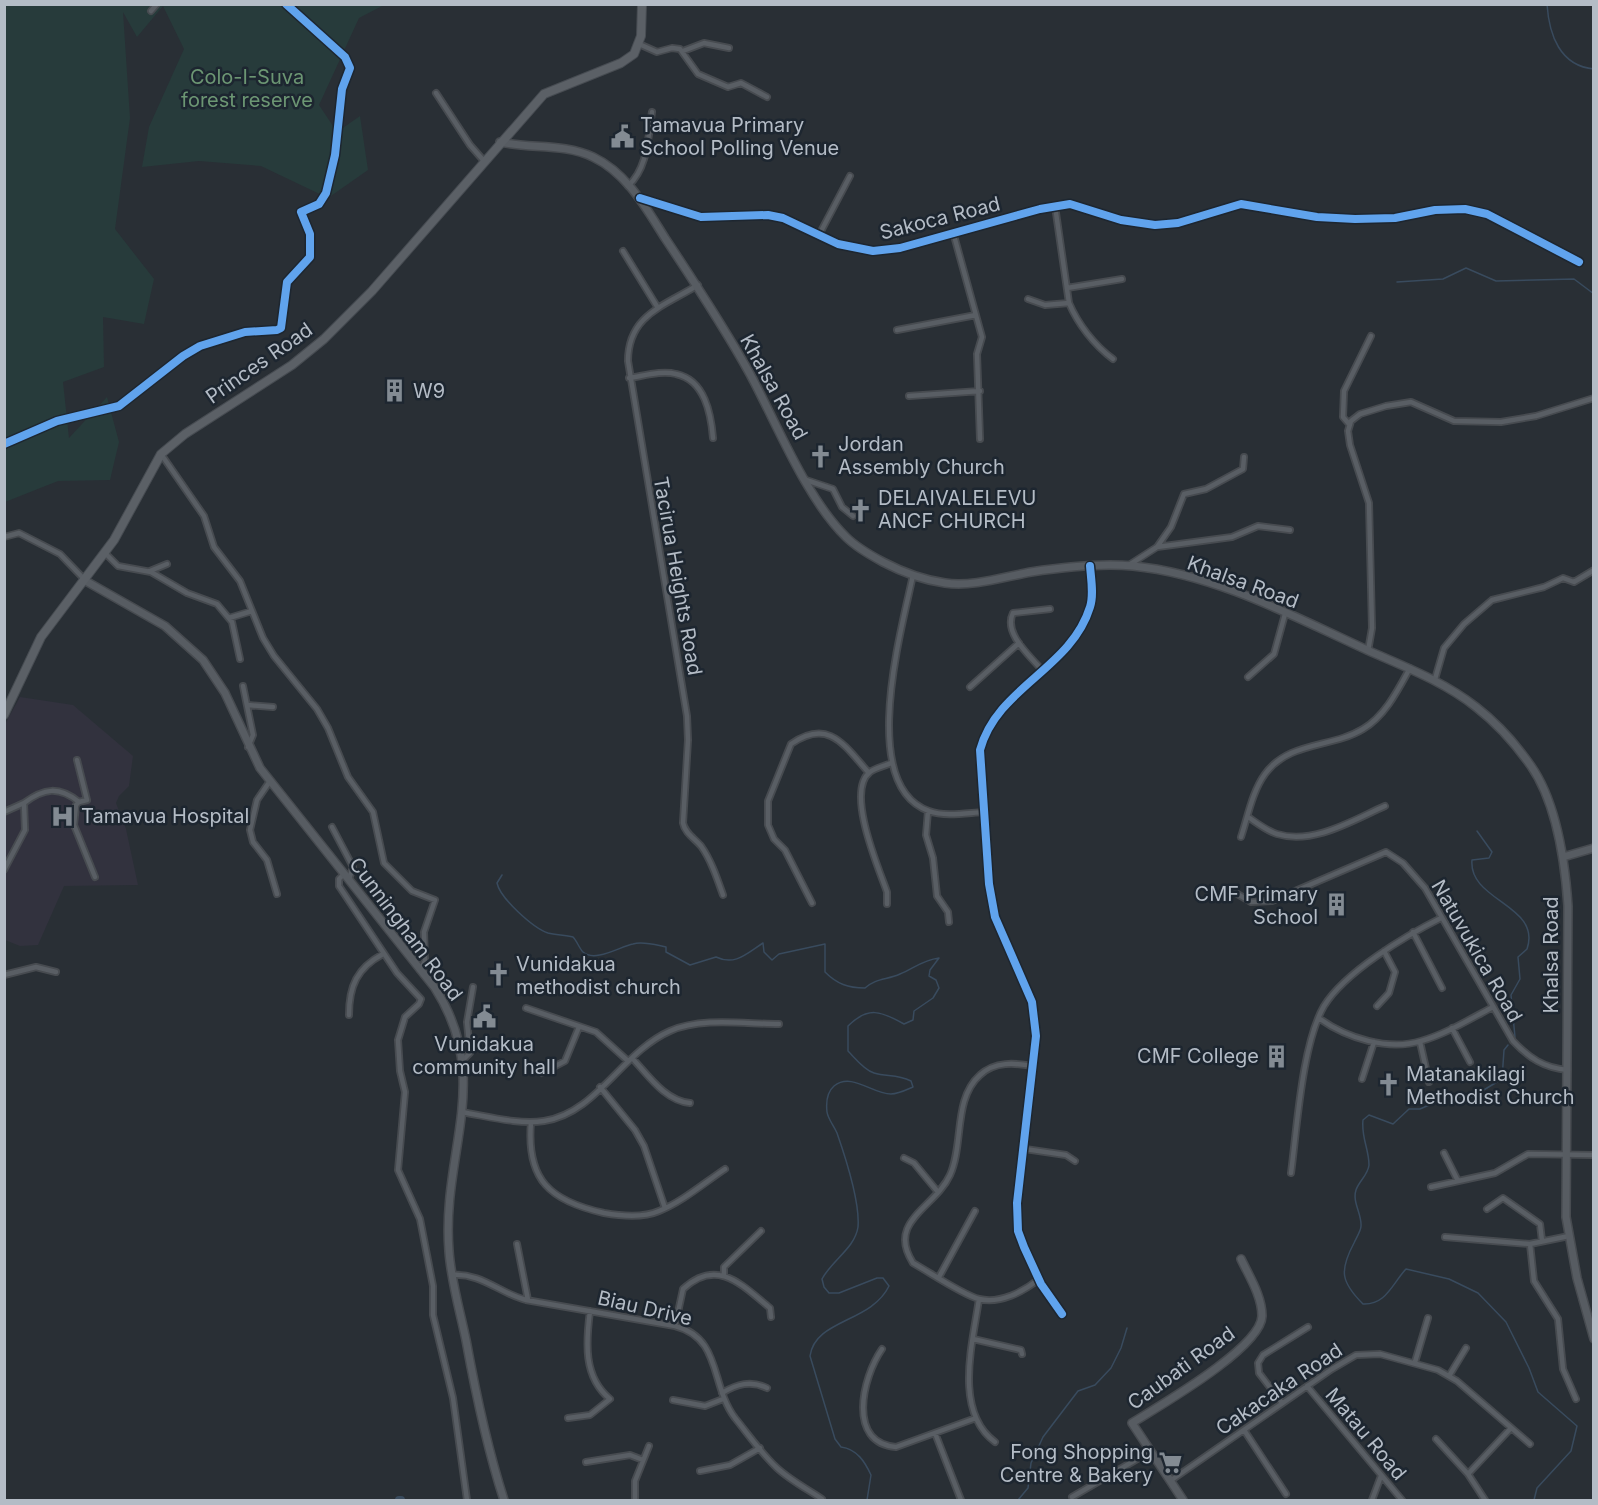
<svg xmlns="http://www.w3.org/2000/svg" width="1598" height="1505" viewBox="0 0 1598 1505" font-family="Inter,sans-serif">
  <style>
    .medical { fill: #32323e }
    .green { fill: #273b3b }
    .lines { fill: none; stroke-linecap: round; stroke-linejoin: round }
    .stream { stroke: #394b5e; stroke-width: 1.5 }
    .river { stroke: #394b5e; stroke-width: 8 }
    .street-casing { stroke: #474b50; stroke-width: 8 }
    .secondary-casing { stroke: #474b50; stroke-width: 10 }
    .primary-casing { stroke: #474c52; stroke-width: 10 }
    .street { stroke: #595e64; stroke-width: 4.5 }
    .secondary { stroke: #575c62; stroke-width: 7 }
    .primary { stroke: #5b6066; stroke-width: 8 }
    .cycleway-casing { stroke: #1d2630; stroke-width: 11 }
    .cycleway { stroke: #60a3ed; stroke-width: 8 }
    .labels { text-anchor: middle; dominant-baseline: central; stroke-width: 5; stroke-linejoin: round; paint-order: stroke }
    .park-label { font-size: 20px; fill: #6c9673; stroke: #1d2630 }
    .poi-label { font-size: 20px; fill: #b4bcc6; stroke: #1d2630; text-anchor: start }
    .street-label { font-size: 20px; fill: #b4bcc6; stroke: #1d2630 }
  </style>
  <rect width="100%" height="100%" fill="#292f35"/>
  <path class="medical" d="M20 697 73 705 133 756 129 786 119 796 116 803 126 829 138 885 64 886 38 945 20 946 5 940V724Z"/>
  <path class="green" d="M5 5H384L359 18 319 105 337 132 360 116 368 170 328 198 261 166 199 161 142 167 149 127 184 49 163 6 137 37 123 12 130 118 115 229 154 279 144 324 103 317 104 367 63 382 69 438 107 397 119 442 110 480 58 481 5 502Z"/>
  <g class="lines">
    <path class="stream" d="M1547 4C1549 35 1560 66 1594 69
      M1397 282 1443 279 1466 268 1496 281 1574 279 1594 294
      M1477 831 1492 852 1489 858 1472 860C1468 901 1542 905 1527 949L1518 957 1520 979 1511 995 1515 1037
      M502 875 497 883C500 898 533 928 548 933 556 935 565 935 573 937 577 941 579 948 583 952 595 963 621 946 633 944 643 941 656 945 666 947V952L690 965 716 957C735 966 746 954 763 943L764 952 772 960 779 954 825 944V972C837 984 848 988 865 988 876 978 887 980 900 974 914 968 923 960 939 958L930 970 929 976 936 980 939 988 933 998 914 1011 913 1020 904 1024C881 1011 868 1006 848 1026V1051C855 1058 864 1070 874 1073 887 1077 896 1074 911 1081L913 1087C906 1090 898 1094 891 1094 872 1094 852 1072 834 1086 826 1093 826 1103 827 1112 828 1119 834 1126 837 1133 845 1156 860 1203 858 1227 855 1248 832 1260 822 1279L824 1287 829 1293H839L877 1278H883L889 1286C871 1323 815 1319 810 1356L835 1439 841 1447C857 1449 865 1462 871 1475L867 1500
      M1508 1045 1504 1050 1502 1079 1472 1097H1448L1420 1109H1409L1393 1124 1369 1115 1363 1120C1361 1137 1369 1149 1369 1165 1368 1175 1359 1181 1356 1190 1352 1202 1362 1214 1361 1226 1361 1231 1356 1238 1354 1243 1339 1271 1341 1282 1363 1304 1386 1305 1392 1284 1406 1269L1449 1279 1478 1293 1506 1322 1529 1368 1538 1392 1577 1426 1571 1451 1537 1488 1534 1500
      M1018 1500 1028 1488 1031 1463 1043 1437 1078 1391 1095 1385 1111 1368 1121 1348 1127 1328"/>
    <path class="river" d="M399 1500H401"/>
    <defs>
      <path id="street" d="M151 11 157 4
        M639 44 657 52 672 48 680 49 698 74 728 87 741 83 767 97
        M683 51 704 43 729 48
        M436 93 470 145 484 161
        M628 186C648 168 648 137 652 112
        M640 199 701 217 768 215 783 218 838 244 873 251 900 248 1040 209 1070 204 1121 220 1155 225 1178 223 1241 204 1317 217 1355 219 1395 218 1435 210 1465 209 1487 214 1579 262
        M1055 206 1069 303C1078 324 1094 345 1113 359
        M953 232 982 337 977 354 980 439
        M819 235 850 176
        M623 251 658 308
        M698 285C664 306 628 315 628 361L687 716 688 740 683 823C685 833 694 838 701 846 711 860 717 878 723 895
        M1067 288 1122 279
        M1028 299 1045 305 1069 303
        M897 330 976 315
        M629 378C643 376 662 370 676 374 705 380 711 414 713 438
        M909 396 980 391
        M1349 424 1343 417 1344 391 1371 336
        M4 444 57 421 119 406 183 356 200 346 245 332 277 330 281 328 287 282 310 257V234L301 212 319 204 326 193 335 155 342 89 350 68 345 57 286 4
        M161 454 204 516 214 547 240 581 263 638 274 656 317 709 328 728 348 777 373 812 384 863 412 891 435 900 424 932 425 961 420 970
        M806 480 833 489 842 507 853 516
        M4 537 19 533 60 554 84 579
        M1157 547 1232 537 1258 526 1290 530
        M105 553 118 566 151 572 187 593 217 604 232 622 240 659
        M1129 565 1157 547 1171 527 1184 494 1206 489 1243 469 1244 457
        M150 571 167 564
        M913 575C902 628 857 786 929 811 945 817 966 813 984 812
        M229 618 252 611
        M1368 651 1372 628 1369 503 1350 445 1348 431 1351 421 1360 414 1386 406 1411 402 1454 421 1501 422 1536 416 1594 398
        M1041 669C1030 656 1003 633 1013 613L1050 609
        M1248 677 1274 654 1285 614
        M1435 679 1444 648 1464 624 1492 600 1544 587 1563 578 1574 582 1594 570
        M243 686 253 735 248 747
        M970 687 1019 643
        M248 705 273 707
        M270 781 257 800 250 830 253 842 267 860 277 894
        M79 802 76 805 74 825 95 877
        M928 811 926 835 933 858 937 896 948 912 949 922
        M4 812 24 803
        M1248 817C1257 823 1267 831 1277 834 1314 845 1353 820 1385 806
        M332 827 353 867 349 879
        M1241 837C1248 816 1252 792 1265 774 1289 741 1332 748 1363 729 1385 716 1398 690 1410 668
        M4 870 25 830 24 803C44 788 59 786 79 802L87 800 77 760
        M344 874 339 879V886L397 973 421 999 419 1004 405 1017 398 1040 400 1071 405 1092 398 1170 420 1219 433 1286V1315L453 1398 467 1500
        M1229 889 1251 902 1272 901 1386 852 1403 863 1425 888 1513 1041C1529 1058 1544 1068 1568 1070
        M812 903 785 850 774 839 768 825V801L791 744C829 718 844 745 869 773
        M887 904V892C879 869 845 791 870 772 875 768 885 766 891 763
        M1413 932 1442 988
        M4 975 36 967 56 972
        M1377 1006 1389 993 1395 972 1384 951
        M526 1008 596 1032 628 1061
        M349 1015C349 986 357 968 383 954
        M1320 1019C1347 1038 1388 1051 1421 1041 1446 1034 1470 1019 1493 1007
        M1452 1028 1470 1062
        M1420 1042 1429 1082
        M632 1058C648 1075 665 1101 690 1103
        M464 1059 470 1053 467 1022 473 987
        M1033 1066C1015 1063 995 1061 980 1075 953 1099 964 1144 950 1175 935 1208 886 1221 913 1263 929 1272 963 1295 979 1299 1000 1304 1023 1292 1039 1279
        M542 1073 565 1061 579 1027
        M1362 1079 1374 1042
        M600 1087 635 1130 644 1146 665 1208
        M461 1112C487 1116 518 1125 544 1121 597 1113 622 1052 670 1031 702 1017 744 1024 779 1024
        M531 1122C526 1180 550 1201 604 1213 621 1216 643 1218 659 1211 682 1202 704 1183 725 1169
        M1025 1149 1066 1155 1075 1161
        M1444 1153 1458 1181
        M904 1158 914 1163 938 1192
        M1291 1173C1297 1128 1302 1044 1324 1006 1345 972 1405 936 1441 918
        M1431 1187 1495 1173 1528 1154 1594 1155
        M1487 1209 1503 1198 1540 1224 1542 1241
        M1445 1237 1530 1244 1569 1236
        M517 1244 528 1300
        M1530 1244 1534 1281 1558 1319 1563 1369 1576 1399
        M452 1275C482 1273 499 1293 526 1300L675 1326C722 1338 710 1385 735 1418 748 1434 761 1453 777 1468 790 1480 807 1489 822 1499
        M724 1276V1267L761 1231
        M939 1277 975 1211
        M979 1299C973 1342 953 1411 995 1442
        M675 1326 683 1289C717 1257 742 1285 770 1308L771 1317
        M973 1339 1021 1350 1022 1354
        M882 1349C862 1378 847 1443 896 1447L976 1418
        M1415 1362 1428 1318
        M1449 1376 1466 1348
        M1307 1386 1402 1500
        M722 1393C737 1384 751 1380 767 1388
        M673 1400 705 1406 723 1399
        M1282 1403 1259 1373 1258 1363 1263 1355 1308 1327
        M568 1418 590 1415 610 1399C583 1377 586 1342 590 1311
        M1244 1430 1286 1494
        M935 1433 961 1500
        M1436 1439 1468 1474 1485 1500
        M586 1462 630 1455 643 1460
        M700 1471 730 1465 760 1448
        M1468 1474 1511 1428
        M1170 1481 1332 1369 1356 1355 1380 1354 1438 1370 1457 1381 1530 1444
        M1072 1497 1151 1451
        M635 1500V1481L649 1446
        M1372 1500 1381 1476"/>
      <path id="secondary" d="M500 142C530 149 564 143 593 157 627 173 646 208 665 238 695 283 724 327 750 374 777 424 806 498 846 537 856 547 870 555 883 562 902 572 923 580 945 583 973 587 1003 577 1031 572 1064 567 1100 563 1133 566 1215 574 1293 616 1367 650 1405 667 1443 681 1476 707 1498 724 1515 743 1531 766 1556 802 1565 862 1568 906L1566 1217 1577 1278 1594 1339
        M84 580 165 626 203 660 225 693 260 768 435 988C494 1080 441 1153 449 1251 451 1281 460 1311 466 1340 476 1395 487 1448 504 1500
        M1563 857 1594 848
        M1062 1314 1041 1284 1024 1247 1018 1231 1017 1203 1036 1036 1032 1002 995 917 989 884 980 750C997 687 1071 669 1090 607 1094 595 1091 579 1090 566
        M1183 1500 1132 1423C1159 1406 1261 1348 1262 1316 1262 1296 1249 1276 1241 1259"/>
      <path id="primary" d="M4 715 41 637 114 540 161 454 185 434 292 365 324 339 372 291 544 94 621 63 634 54 641 36 642 4"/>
    </defs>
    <use href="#street" class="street-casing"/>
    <use href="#secondary" class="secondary-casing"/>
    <use href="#primary" class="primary-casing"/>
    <use href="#street" class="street"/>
    <use href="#secondary" class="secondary"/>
    <use href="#primary" class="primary"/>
    <defs>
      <path id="cycleway" d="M640 198 701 217 768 215 783 218 838 244 873 251 900 248 1040 209 1070 204 1121 220 1155 225 1178 223 1241 204 1317 217 1355 219 1395 218 1435 210 1465 209 1487 214 1579 262
        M4 444 57 421 119 406 183 356 200 346 245 332 277 330 281 328 287 282 310 257V234L301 212 319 204 326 193 335 155 342 89 350 68 345 57 286 4
        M1062 1314 1041 1284 1024 1247 1018 1231 1017 1203 1036 1036 1032 1002 995 917 989 884 980 750C997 687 1071 669 1090 607 1094 595 1091 579 1090 566"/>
    </defs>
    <use href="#cycleway" class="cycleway-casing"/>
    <use href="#cycleway" class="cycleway"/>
  </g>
  <defs>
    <symbol id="civic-bare" viewBox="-9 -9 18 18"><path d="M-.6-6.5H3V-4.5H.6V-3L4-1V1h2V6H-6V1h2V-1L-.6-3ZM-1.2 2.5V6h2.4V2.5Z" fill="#838b93" stroke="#1d2630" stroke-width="2.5" paint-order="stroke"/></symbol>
    <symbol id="building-bare" viewBox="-9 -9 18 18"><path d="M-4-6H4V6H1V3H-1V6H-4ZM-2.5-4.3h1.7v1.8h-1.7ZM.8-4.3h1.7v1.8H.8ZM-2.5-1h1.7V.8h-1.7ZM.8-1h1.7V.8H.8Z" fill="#838b93" stroke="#1d2630" stroke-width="2.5" paint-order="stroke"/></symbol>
    <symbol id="church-bare" viewBox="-9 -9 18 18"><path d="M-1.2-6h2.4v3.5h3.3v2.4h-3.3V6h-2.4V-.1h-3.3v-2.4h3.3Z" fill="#838b93" stroke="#1d2630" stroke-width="2.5" paint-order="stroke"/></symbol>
    <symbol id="hospital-bare" viewBox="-9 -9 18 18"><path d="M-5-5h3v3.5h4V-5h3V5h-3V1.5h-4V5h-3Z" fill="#838b93" stroke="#1d2630" stroke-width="2.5" paint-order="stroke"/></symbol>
    <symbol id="supermarket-bare" viewBox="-9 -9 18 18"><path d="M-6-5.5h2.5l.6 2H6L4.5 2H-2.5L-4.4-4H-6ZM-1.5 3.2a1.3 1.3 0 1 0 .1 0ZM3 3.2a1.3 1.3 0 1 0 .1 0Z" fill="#838b93" stroke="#1d2630" stroke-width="2.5" paint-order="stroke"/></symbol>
  </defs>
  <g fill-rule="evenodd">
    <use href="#civic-bare" x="606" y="120" width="33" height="33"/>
    <use href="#building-bare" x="378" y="374" width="33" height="33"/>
    <use href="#church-bare" x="804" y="440" width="33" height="33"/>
    <use href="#church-bare" x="844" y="494" width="33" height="33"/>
    <use href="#hospital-bare" x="46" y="800" width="33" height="33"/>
    <use href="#building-bare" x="1320" y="888" width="33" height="33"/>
    <use href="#church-bare" x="482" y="958" width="33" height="33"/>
    <use href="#civic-bare" x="468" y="1000" width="33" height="33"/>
    <use href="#building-bare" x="1260" y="1040" width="33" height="33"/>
    <use href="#church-bare" x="1372" y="1068" width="33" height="33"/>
    <use href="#supermarket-bare" x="1154" y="1446" width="33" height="33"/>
  </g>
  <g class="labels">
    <g class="park-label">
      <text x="247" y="77">Colo-I-Suva<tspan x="247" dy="23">forest reserve</tspan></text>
    </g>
    <g class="poi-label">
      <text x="640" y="125">Tamavua Primary<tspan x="640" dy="23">School Polling Venue</tspan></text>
      <text x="413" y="391">W9</text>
      <text x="838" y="444">Jordan<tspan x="838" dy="23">Assembly Church</tspan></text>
      <text x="878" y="498">DELAIVALELEVU<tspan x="878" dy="23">ANCF CHURCH</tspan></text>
      <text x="81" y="816">Tamavua Hospital</text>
      <text x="1318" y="894" text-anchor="end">CMF Primary<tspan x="1318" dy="23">School</tspan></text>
      <text x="516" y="964">Vunidakua<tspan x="516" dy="23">methodist church</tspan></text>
      <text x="484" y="1044" text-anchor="middle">Vunidakua<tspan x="484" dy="23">community hall</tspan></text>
      <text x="1259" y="1056" text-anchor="end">CMF College</text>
      <text x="1406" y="1074">Matanakilagi<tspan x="1406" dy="23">Methodist Church</tspan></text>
      <text x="1153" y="1452" text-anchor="end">Fong Shopping<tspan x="1153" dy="23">Centre &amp; Bakery</tspan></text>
    </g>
    <g class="street-label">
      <text transform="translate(940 218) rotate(-14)">Sakoca Road</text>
      <text transform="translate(259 363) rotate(-35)">Princes Road</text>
      <text transform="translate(774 387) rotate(61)">Khalsa Road</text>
      <text transform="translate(678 576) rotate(80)">Tacirua Heights Road</text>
      <text transform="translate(1243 582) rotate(20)">Khalsa Road</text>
      <text transform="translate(406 929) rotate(53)">Cunningham Road</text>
      <text transform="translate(1477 951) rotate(60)">Natuvukica Road</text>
      <text transform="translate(1551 955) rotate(-90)">Khalsa Road</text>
      <text transform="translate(645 1308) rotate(13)">Biau Drive</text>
      <text transform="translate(1181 1368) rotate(-36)">Caubati Road</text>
      <text transform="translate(1279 1389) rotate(-34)">Cakacaka Road</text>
      <text transform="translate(1366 1434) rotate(50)">Matau Road</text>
    </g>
  </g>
  <rect width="1598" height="1505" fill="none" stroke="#b4bcc6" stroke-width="12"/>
</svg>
